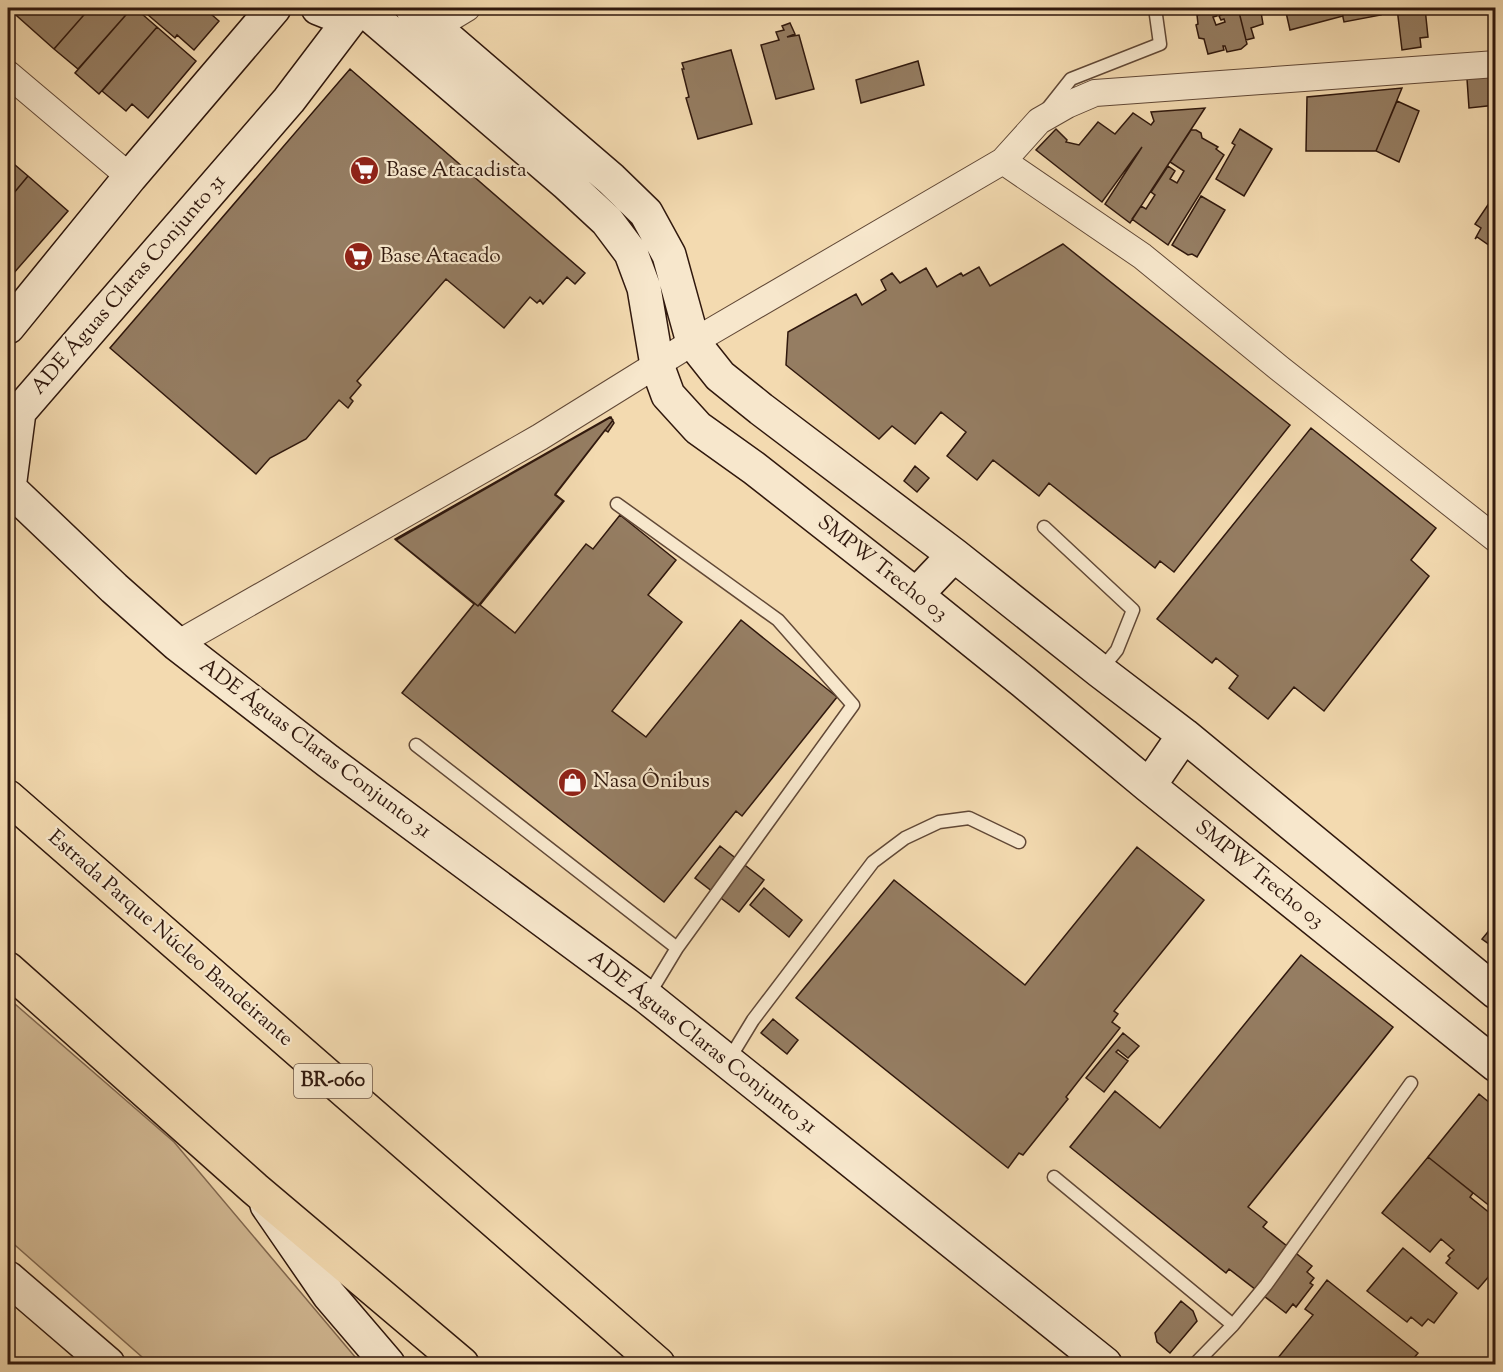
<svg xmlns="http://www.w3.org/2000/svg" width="1503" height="1372" viewBox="0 0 1503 1372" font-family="'Sorts Mill Goudy',serif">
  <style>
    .green { fill: #d2b994; stroke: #816850; stroke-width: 1.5 }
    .building { fill: #957d62; stroke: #30180d; stroke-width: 1.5 }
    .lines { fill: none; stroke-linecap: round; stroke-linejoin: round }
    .lane-casing { stroke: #614836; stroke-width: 15 }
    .street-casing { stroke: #614836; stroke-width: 28 }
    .secondary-casing { stroke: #30180d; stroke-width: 36 }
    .highway-casing { stroke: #30180d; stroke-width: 36 }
    .lane { stroke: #f7e7cc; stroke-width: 12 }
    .street { stroke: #f7e7cc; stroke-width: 26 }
    .secondary { stroke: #f7e7cc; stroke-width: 33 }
    .highway { stroke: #f3dab0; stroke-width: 33 }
    .labels { text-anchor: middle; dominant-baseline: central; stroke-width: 4.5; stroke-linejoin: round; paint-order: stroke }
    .shield { fill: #f7e7cc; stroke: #6c5646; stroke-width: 1.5 }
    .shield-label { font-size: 20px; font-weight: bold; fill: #30180d }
    .poi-label { font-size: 21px; fill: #30180d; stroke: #f7e7cc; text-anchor: start }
    .street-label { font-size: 21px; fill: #30180d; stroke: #f7e7cc }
  </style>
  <rect width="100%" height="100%" fill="#f3dab0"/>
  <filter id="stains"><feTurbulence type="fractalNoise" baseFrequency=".00333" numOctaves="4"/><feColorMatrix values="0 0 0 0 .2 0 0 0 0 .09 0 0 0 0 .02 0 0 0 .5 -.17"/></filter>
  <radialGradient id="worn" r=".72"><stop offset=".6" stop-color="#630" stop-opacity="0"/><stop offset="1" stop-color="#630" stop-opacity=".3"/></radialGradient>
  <path class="green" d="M8 998 174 1142 361 1364H150L8 1239Z"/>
  <path class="building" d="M8 8H90L54 49Z
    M90 8H132L78 69 54 49Z
    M132 8H135L157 27 99 94 75 73Z
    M140 8H204L219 21 194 50 177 35 175 38Z
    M1238 8H1279L1261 12 1263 24 1251 28 1254 38 1246 40Z
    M1238 8 1247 44 1241 49 1227 52 1225 46H1223L1224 50 1208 54 1204 39 1199 38 1196 25 1198 24 1197 15 1216 9 1217 16 1213 17 1216 25 1225 22 1224 19 1221 20 1219 16 1223 14 1222 11Z
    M1285 8H1341L1343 16 1290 30Z
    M1341 8H1381V15L1344 22Z
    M1397 8H1425L1428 37 1420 38 1421 47 1402 50Z
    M790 23 795 34 787 37 799 35 814 89 776 99 761 45 779 40 776 32 784 30 782 26Z
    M157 27 196 61 148 118 132 104 126 111 102 91Z
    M731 50 752 124 698 139 686 98 689 97 682 69H684L682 63Z
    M918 61 924 85 861 103 856 80Z
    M350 69 585 273 575 284 567 277 543 304 540 300 537 303 530 297 504 328 446 279 357 381 361 385 350 398 353 401 348 408 339 400 306 439 270 458 256 474 110 348Z
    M1496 75V105L1469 108 1467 79Z
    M1402 88 1376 151H1306L1307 97Z
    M1397 101 1419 111 1399 162 1376 151Z
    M1205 108 1130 223 1105 204 1142 147 1102 202 1036 150 1056 129 1067 140 1066 142 1079 145 1098 122 1115 134 1133 113 1151 125 1154 121 1151 112Z
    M1240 129 1272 149 1244 196 1216 179 1235 145 1232 143Z
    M1191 130H1196L1201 133 1202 138 1218 147 1216 149 1224 155 1168 245 1132 219 1141 206 1146 209 1155 195 1151 192 1168 166 1175 171 1170 179 1177 183 1184 171 1170 162Z
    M8 159 28 176 8 200Z
    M28 176 68 211 13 274 8 269V200Z
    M1496 193V250L1477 237 1475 239 1481 228 1475 224Z
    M1201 196 1225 210 1197 257 1192 254 1188 255 1172 245Z
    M1063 244 1290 425 1174 572 1160 561 1155 568 1049 483 1039 496 993 460 977 480 947 456 966 432 941 412 915 444 892 426 879 439 786 365 788 332 856 294 862 305 886 290 881 280 892 273 900 283 926 268 937 287 961 273 963 276 979 267 990 286Z
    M610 417 613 420 555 495 563 501 478 606 395 539Z
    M611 417 614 423 608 432 605 430 555 494 564 501 480 605 515 633 586 544 593 549 620 515 676 560 648 595 682 622 612 711 646 737 741 620 837 697 742 816 736 811 664 902 402 693 474 604 396 540Z
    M1311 428 1436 528 1411 560 1429 576 1324 711 1294 687 1268 719 1229 688 1238 676 1216 658 1212 663 1157 619Z
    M915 466 929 478 917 492 904 481Z
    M720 846 764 880 739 912 695 878Z
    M1137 847 1204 900 1114 1011 1118 1014 1112 1022 1120 1028 1066 1097 1068 1099 1023 1155 1019 1153 1008 1168 796 998 894 880 1025 985Z
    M764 888 802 920 789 937 750 905Z
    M1496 922V949L1482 939Z
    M1301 955 1393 1027 1248 1207 1267 1222 1263 1227 1312 1266 1307 1272 1314 1278 1310 1283 1313 1285 1296 1307 1293 1304 1286 1313 1229 1269 1226 1273 1070 1147 1115 1091 1160 1128Z
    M773 1019 798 1040 787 1054 761 1033Z
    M1123 1033 1139 1046 1128 1058 1118 1050 1116 1052 1128 1061 1104 1092 1086 1078Z
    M1479 1094 1496 1108V1211L1428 1157Z
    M1428 1157 1473 1193 1470 1197 1496 1218V1268L1478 1289 1446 1263 1450 1258 1448 1256 1454 1250 1441 1239 1430 1252 1382 1213Z
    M1403 1248 1457 1293 1434 1323 1428 1319 1422 1326 1411 1317 1407 1322 1367 1291Z
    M1327 1280 1418 1353 1409 1364H1273L1313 1315 1305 1309Z
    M1181 1301 1193 1311 1197 1321 1170 1353 1157 1342 1155 1333Z"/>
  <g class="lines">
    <defs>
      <path id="lane" d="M1048 108 1071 79 1160 44 1155 8
        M617 504 778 620 853 705 677 948 648 996
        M1044 527 1133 610 1117 650 1100 671
        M416 745 677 948
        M728 1061 753 1020 873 862 905 838 939 822 969 818 1019 842
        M1054 1177 1233 1325
        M1195 1364 1233 1325 1266 1285 1411 1083"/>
      <path id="street" d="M434 28 467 8
        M8 74 130 177
        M1003 161 1142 256 1279 368 1496 539
        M177 644 540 437 693 342 1003 161 1039 121 1067 105 1095 93 1496 64"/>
      <path id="secondary" d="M318 8 328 12 355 13 359 8
        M362 8 566 183 607 221 631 253 644 288 657 365 668 395 698 428 754 468 916 595 1024 682 1149 786 1496 1065
        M412 8 611 179 646 213 669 255 693 342 720 376 761 409 954 555 1100 671 1184 735 1496 992
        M8 327 130 177 274 8
        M8 487 114 588 177 644 328 761 647 997 1105 1364
        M9 488 19 412 289 100 355 13
        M916 595 954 555
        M1149 786 1184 735
        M267 1205 329 1295 388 1364
        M8 1278 108 1364"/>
      <path id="highway" d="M8 797 658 1364
        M8 969 255 1189 462 1364"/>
    </defs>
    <use href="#lane" class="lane-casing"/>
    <use href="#street" class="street-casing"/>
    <use href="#secondary" class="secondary-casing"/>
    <use href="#highway" class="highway-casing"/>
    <use href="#lane" class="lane"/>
    <use href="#street" class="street"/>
    <use href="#secondary" class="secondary"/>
    <use href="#highway" class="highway"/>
  </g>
  <defs>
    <symbol id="supermarket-disc" viewBox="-11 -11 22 22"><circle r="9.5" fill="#8f2418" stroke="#f7e7cc"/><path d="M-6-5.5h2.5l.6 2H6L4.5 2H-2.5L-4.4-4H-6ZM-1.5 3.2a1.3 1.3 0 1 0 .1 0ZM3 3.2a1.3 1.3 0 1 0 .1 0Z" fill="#fff"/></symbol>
    <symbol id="shop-disc" viewBox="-11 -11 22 22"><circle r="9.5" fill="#8f2418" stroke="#f7e7cc"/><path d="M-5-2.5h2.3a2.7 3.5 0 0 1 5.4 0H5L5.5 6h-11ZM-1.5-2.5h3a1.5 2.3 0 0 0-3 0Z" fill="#fff"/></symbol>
  </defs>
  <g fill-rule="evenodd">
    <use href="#supermarket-disc" x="348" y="154" width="33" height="33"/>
    <use href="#supermarket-disc" x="342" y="240" width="33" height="33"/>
    <use href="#shop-disc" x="556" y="766" width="33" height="33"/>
  </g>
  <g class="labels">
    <rect class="shield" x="294" y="1064" width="78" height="34" rx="4.5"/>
    <g class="shield-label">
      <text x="333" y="1081">BR-060</text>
    </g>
    <g class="poi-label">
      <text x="386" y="171">Base Atacadista</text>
      <text x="380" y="257">Base Atacado</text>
      <text x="593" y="782">Nasa Ônibus</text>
    </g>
    <g class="street-label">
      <text transform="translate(129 285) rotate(-49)">ADE Águas Claras Conjunto 31</text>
      <text transform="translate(882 569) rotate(38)">SMPW Trecho 03</text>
      <text transform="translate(315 749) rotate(37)">ADE Águas Claras Conjunto 31</text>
      <text transform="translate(1259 875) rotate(39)">SMPW Trecho 03</text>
      <text transform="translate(170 939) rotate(41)">Estrada Parque Núcleo Bandeirante</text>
      <text transform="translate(702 1043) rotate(38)">ADE Águas Claras Conjunto 31</text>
    </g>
  </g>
  <rect width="1503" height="1372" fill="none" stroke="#f3dab0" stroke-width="30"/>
  <rect x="9" y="9" width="1485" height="1354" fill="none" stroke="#30180d" stroke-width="3"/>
  <rect x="15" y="15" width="1473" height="1342" fill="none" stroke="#30180d" stroke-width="1.5"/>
  <rect width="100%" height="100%" filter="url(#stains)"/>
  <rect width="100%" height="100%" fill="url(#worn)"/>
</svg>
